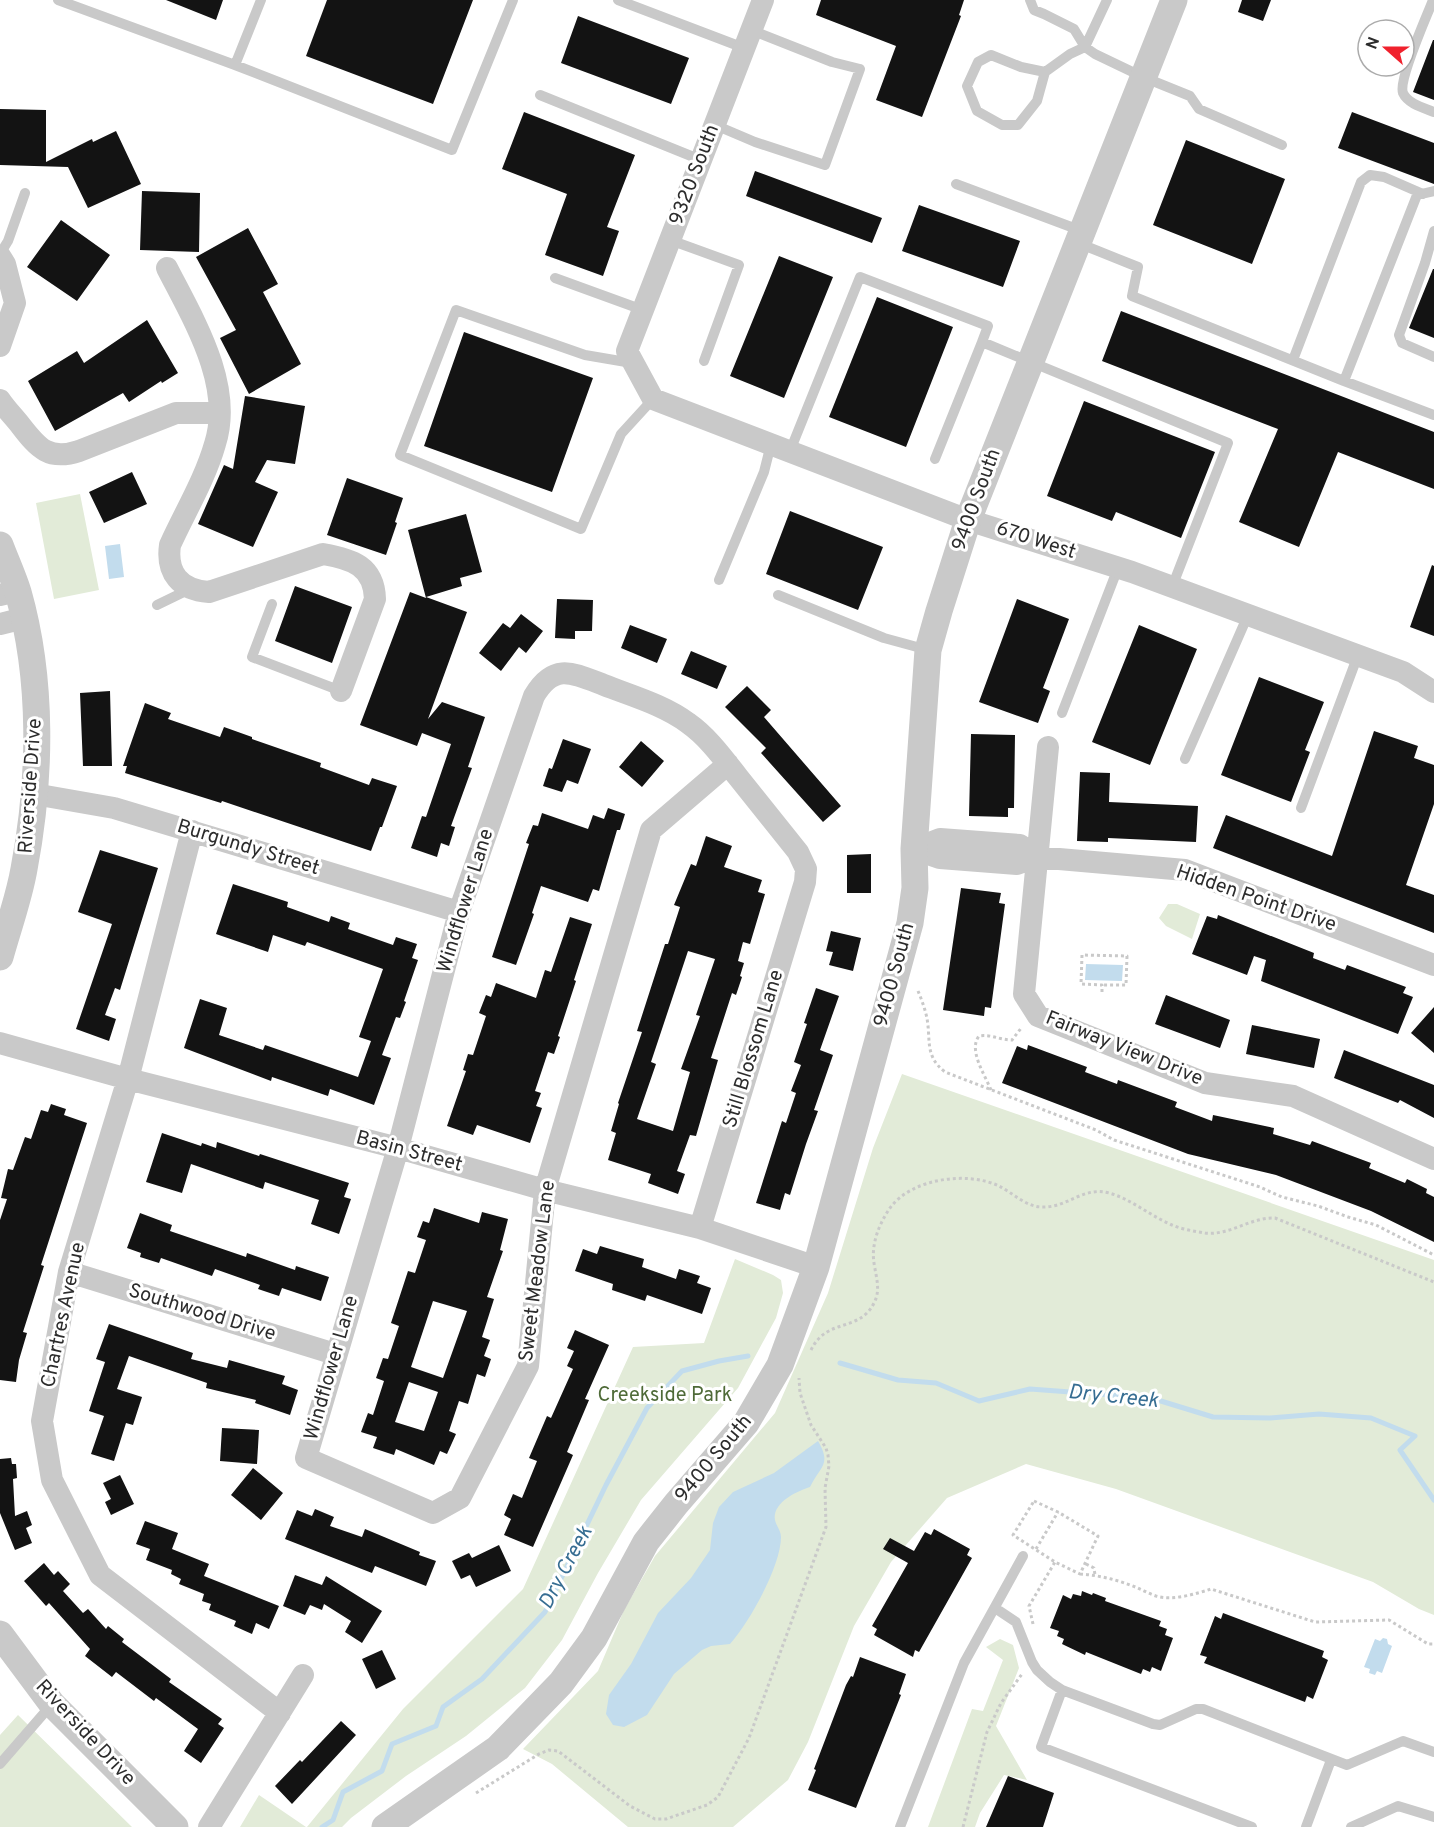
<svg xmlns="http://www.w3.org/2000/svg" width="1434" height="1827" viewBox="0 0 1434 1827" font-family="Overpass,sans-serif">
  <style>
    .green { fill: #e2ebd8 }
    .water { fill: #c2dced }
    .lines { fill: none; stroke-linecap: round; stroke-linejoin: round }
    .stream { stroke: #c2dced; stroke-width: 5 }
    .building { fill: #131313; fill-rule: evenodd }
    .path { stroke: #c9c9c9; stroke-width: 3; stroke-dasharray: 3 3; stroke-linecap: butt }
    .service { stroke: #c9c9c9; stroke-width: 10 }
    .minor { stroke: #c9c9c9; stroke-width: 22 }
    .tertiary { stroke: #c9c9c9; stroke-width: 27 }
    .labels { text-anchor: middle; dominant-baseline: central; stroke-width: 6; stroke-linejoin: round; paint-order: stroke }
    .street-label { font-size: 20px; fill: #2c2c2c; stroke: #fff }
    .park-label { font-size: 20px; fill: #4e6a37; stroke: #fff }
    .water-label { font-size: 21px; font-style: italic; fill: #366d92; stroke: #fff }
  </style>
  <rect width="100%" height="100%" fill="#fff"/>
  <path class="green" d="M80 494 99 590 54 599 36 503Z
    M1168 904H1177L1200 914 1192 939 1166 926 1159 918Z
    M902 1074 1434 1260V1615L1419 1609 1373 1582 1116 1489 1026 1464 947 1498 891 1562 854 1626 808 1742 788 1780 733 1827H628L552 1764 523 1749 598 1671 624 1610 655 1556 775 1413 828 1293 873 1148Z
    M735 1259 773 1275 781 1280 783 1293 776 1318 738 1388 641 1500 598 1573 562 1640 525 1688 466 1736 406 1776 351 1818 342 1827H307L403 1709 523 1589 633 1347 704 1343Z
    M1000 1639 1013 1645 1019 1668 996 1726 1027 1780 1004 1775 980 1813 975 1827H928L972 1709 983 1711 1003 1660 986 1647Z
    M18 1715 132 1827H0V1735Z
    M259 1795 306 1827H240Z"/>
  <path class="water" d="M120 544 124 577 109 579 105 546Z
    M1086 964 1123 965 1122 981 1085 980Z
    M818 1441C832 1465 820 1466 810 1487 798 1491 778 1500 775 1514 773 1523 781 1529 781 1537 781 1566 749 1623 730 1644L711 1646 702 1650 674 1674 647 1715 624 1727 613 1725 606 1714 609 1695 631 1664 658 1613 691 1578 710 1550 713 1523 719 1507 733 1492 774 1473Z
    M1383 1638 1387 1639 1388 1644 1392 1646 1382 1673 1377 1671 1375 1675 1369 1673 1370 1669 1364 1667 1375 1639 1380 1641Z"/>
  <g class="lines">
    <path class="stream" d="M840 1363 898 1380 936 1383 979 1401 1030 1389 1151 1398 1213 1417 1270 1418 1319 1414 1371 1418 1415 1436 1400 1450 1434 1500
      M322 1827 333 1820 343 1792 382 1771 392 1744 436 1726 443 1707 482 1679 545 1612 606 1485 647 1408 682 1371 719 1361 748 1356"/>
  </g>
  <path class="building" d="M166 0H223L216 20Z
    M327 0H473L433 104 306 56Z
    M821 0H964L959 15 961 16 922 117 876 100 896 46 816 15Z
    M1242 0H1271L1263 21 1238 12Z
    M578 16 689 58 671 104 561 63Z
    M1433 40H1434V100L1413 92Z
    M0 109 46 110V162L92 139 93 142 116 131 141 184 88 208 68 167 0 165Z
    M524 112 635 155 607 227 619 231 603 276 545 255 567 194 502 169Z
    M1352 112 1434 143V184L1338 148Z
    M1186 140 1285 179 1252 264 1153 225Z
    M755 171 882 218 872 243 746 196Z
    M142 191 200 193 199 252 140 250Z
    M919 205 1020 241 1003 287 902 251Z
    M61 220 110 255 77 301 27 267Z
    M248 228 278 284 263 292 301 364 249 394 220 338 236 330 196 257Z
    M779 256 833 277 784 398 730 376Z
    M1433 269H1434V338L1409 328Z
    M877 297 953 327 906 447 829 417Z
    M1121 311 1434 432V489L1338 452 1299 547 1239 522 1278 429 1102 361Z
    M147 320 178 373 162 383 161 381 129 402 123 393 55 431 28 381 77 351 84 363Z
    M464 332 593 378 552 492 424 446Z
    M245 396 305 406 295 464 267 460 255 482 278 492 253 547 198 524 224 465 233 469Z
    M1084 401 1215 452 1181 538 1116 512 1112 521 1047 496Z
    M132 472 147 504 104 523 89 492Z
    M347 478 403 498 395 522 397 523 386 555 327 535Z
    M790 511 883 547 858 610 766 574Z
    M466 514 482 572 460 578 462 586 426 597 467 612 428 719 442 702 485 717 468 767 472 768 451 826 455 827 449 846 441 843 437 857 411 848 422 816 426 817 451 744 422 733 417 746 360 725 410 592 426 598 408 530Z
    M1432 565 1434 566V636L1410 627Z
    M295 586 352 607 332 663 275 641Z
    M557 599 593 600 592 631H575V639L555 638Z
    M1017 599 1069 619 1043 688 1050 691 1038 723 979 702Z
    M521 614 543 631 526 653 519 647 501 671 479 653 503 623 510 628Z
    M630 625 667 639 657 663 621 648Z
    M1139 625 1197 649 1150 765 1092 742Z
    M691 651 727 666 717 689 681 674Z
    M1259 677 1324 702 1305 750 1310 752 1291 802 1221 775Z
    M747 686 771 710 764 717 841 806 823 822 761 753 766 748 725 707Z
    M110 691 112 766H83L80 693Z
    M145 703 171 713 168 719 220 737 224 727 252 737V739L321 763 320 767 369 785 372 778 397 786 382 827H380L371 851 222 801 221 803 125 773 127 766H123Z
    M1374 731 1418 746 1414 758 1434 765V804L1406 885 1434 895V933L1213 848 1226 815 1332 856Z
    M971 734 1015 735 1014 808H1008V817L969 816Z
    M563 739 591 749 578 784 567 780 562 792 543 786 549 768 552 769Z
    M641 741 664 761 642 787 619 767Z
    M1080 772 1110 773 1109 802 1198 806 1196 842 1108 838V842L1077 841Z
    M608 808 625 814 620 830H617L599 891 593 889 588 902 541 886 532 913 534 914 516 965 492 957 529 844 526 843 533 825 538 826 542 813 588 829 593 815 604 819Z
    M706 836 732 846 724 867 762 880 758 892 765 894 750 944 743 942 738 961 744 963 740 976 742 977 736 995 732 993 711 1058 718 1060 696 1136 690 1135 677 1171 685 1174 678 1194 648 1183 651 1174 608 1160 616 1133 611 1131 619 1104 618 1103 642 1032 637 1031 665 944H668L680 907 674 905 691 864 696 866ZM688 951 715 959 696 1015 700 1016 681 1069 690 1072 673 1131 637 1119 656 1064 651 1062Z
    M100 850 158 868 120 990 115 988 105 1015 116 1019 109 1041 76 1029 112 924 78 912Z
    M871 854V893H847V855Z
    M233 884 288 902 287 907 329 922 331 916 350 923 348 929 393 945 396 937 417 944 412 958 418 960 404 1001 406 1002 400 1018 396 1017 382 1055 391 1058 374 1105 330 1089 328 1096 272 1077 271 1081 184 1048 200 999 227 1008 219 1035 263 1050 265 1045 358 1077 371 1041 359 1037 383 969 307 942 305 946 273 935 268 952 216 934Z
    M961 888 1001 893 999 903 1005 904 991 1008 985 1007 984 1016 943 1010Z
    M1218 915 1314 953 1313 958 1345 970 1347 965 1406 987 1403 993 1413 997 1398 1034 1261 981 1266 960 1254 956 1247 975 1192 954 1207 916 1217 919Z
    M570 917 592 924 574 980 576 981 558 1036 560 1037 554 1054 548 1052 535 1091 541 1093 536 1106 542 1108 530 1143 477 1125 473 1135 447 1126 466 1071 463 1070 468 1054 473 1055 486 1016 479 1013 486 995 491 997 496 983 536 998 545 970 551 972Z
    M831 931 861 938 853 971 829 965 833 952 826 951Z
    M816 988 839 996 820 1050 833 1055 814 1110 818 1111 806 1144 790 1195 785 1193 780 1210 756 1203 782 1121 786 1123 796 1093 791 1091 801 1065 794 1062 807 1024 804 1023Z
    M1166 995 1230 1020 1220 1048 1155 1024Z
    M1434 1007V1053L1411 1033Z
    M1252 1025 1320 1039 1314 1068 1246 1054Z
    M1028 1045 1087 1067 1085 1072 1117 1084 1118 1080 1177 1102 1175 1107 1212 1121 1213 1115 1274 1128 1273 1134 1310 1145 1312 1141 1371 1163 1369 1168 1405 1183 1407 1179 1427 1189 1426 1193 1434 1197V1242L1371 1211 1276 1175 1188 1154 1002 1083 1017 1046 1027 1050Z
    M1344 1050 1434 1085V1118L1400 1100 1398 1103 1334 1078Z
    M51 1104 66 1109 64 1115 87 1123 41 1265 44 1266 23 1332 27 1333 19 1360 16 1382 0 1380V1220L7 1199 1 1198 8 1169 13 1170 25 1137 31 1139 41 1110 48 1112Z
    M162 1133 201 1146 202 1143 216 1148 217 1142 259 1156 260 1154 349 1183 344 1197 351 1199 339 1234 311 1224 319 1200 265 1182 263 1189 191 1164 182 1193 146 1182Z
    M434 1208 479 1223 482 1212 508 1219 500 1250 503 1251 487 1297 494 1299 482 1337 490 1340 484 1356 491 1359 485 1377 477 1374 468 1404 459 1401 449 1431 456 1434 447 1454 440 1451 434 1465 396 1449 394 1455 373 1448 377 1437 361 1432 368 1413 373 1415 384 1381 376 1378 383 1358 388 1359 399 1326 391 1323 408 1271 415 1273 426 1240 417 1237 423 1221 429 1223ZM433 1301 467 1311 443 1378 411 1367ZM409 1382 438 1392 424 1431 395 1422Z
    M140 1213 172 1225 170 1231 246 1257 247 1253 295 1270 296 1266 329 1277 321 1301 282 1288 279 1296 258 1289 260 1285 215 1269 212 1276 161 1258 159 1263 140 1257 141 1253 127 1248Z
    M600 1246 644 1259 642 1267 676 1279 679 1269 700 1276 697 1283 711 1288 702 1314 647 1295 645 1301 612 1290 613 1284 575 1271 583 1249 597 1254Z
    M109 1324 193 1353 191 1359 227 1368 229 1360 285 1376 282 1384 298 1390 290 1415 255 1403 256 1400 206 1388 207 1383 129 1356 117 1389 142 1397 133 1425 126 1423 114 1461 91 1454 104 1416 89 1411 105 1362 96 1359Z
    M575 1330 609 1345 585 1399 589 1400 567 1452 573 1455 533 1547 504 1535 511 1519 504 1515 513 1494 522 1498 537 1461 529 1458 547 1416 551 1418 573 1369 567 1366 574 1351 567 1348Z
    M222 1428 259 1430 257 1464 220 1461Z
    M11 1458 12 1464H16L17 1478 13 1479 15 1516 27 1511 32 1525 26 1528 32 1543 15 1550 0 1513V1459Z
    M253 1468 283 1493 261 1520 231 1495Z
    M120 1475 134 1504 111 1515 105 1502 111 1499 103 1483Z
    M315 1509 334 1517 330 1526 362 1537 365 1529 420 1552 419 1555 436 1561 426 1586 375 1566 372 1573 285 1539 297 1510 312 1516Z
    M145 1521 178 1533 172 1549 209 1564 204 1576 279 1606 269 1629 256 1623 252 1634 234 1626 236 1621 209 1610 211 1604 202 1601 204 1594 179 1584 181 1579 171 1574 172 1570 146 1560 150 1549 136 1544Z
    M934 1529 970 1549 967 1555 972 1558 919 1652 915 1650 913 1657 874 1635 877 1629 872 1626 908 1563 883 1549 890 1538 914 1551 925 1532 931 1535Z
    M499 1545 511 1571 476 1587 470 1575 461 1579 452 1561 469 1553 472 1558Z
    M44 1563 54 1575 58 1571 70 1584 63 1591 83 1613 88 1609 106 1629 108 1626 124 1639 122 1642 171 1679 169 1682 222 1719 218 1724 224 1728 201 1763 184 1751 198 1729 156 1698 154 1701 116 1672 112 1677 85 1656 90 1649 49 1603 46 1606 24 1581Z
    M295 1575 322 1585 326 1576 382 1611 362 1643 345 1632 351 1621 324 1604 322 1610 310 1605 305 1615 283 1606Z
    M1082 1591 1092 1595 1093 1593 1106 1598 1105 1601 1161 1621 1159 1626 1167 1629 1165 1635 1173 1638 1161 1671 1152 1667 1150 1672 1143 1669 1141 1674 1086 1652 1085 1655 1062 1644 1064 1639 1057 1636 1059 1631 1050 1628 1063 1595 1071 1599 1073 1594 1081 1596Z
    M1223 1613 1324 1651 1322 1657 1328 1660 1313 1699 1307 1696 1305 1702 1204 1663 1207 1657 1200 1655 1215 1616 1221 1619Z
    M382 1650 396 1679 376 1689 362 1659Z
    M860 1657 906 1674 899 1694 901 1695 856 1808 808 1790 816 1770 814 1769 846 1685 851 1676 853 1677Z
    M341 1721 356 1735 292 1804 275 1786 300 1760 302 1762Z
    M1008 1776 1054 1793 1043 1827H986Z"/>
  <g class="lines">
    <path class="path" d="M918 991C921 998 924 1006 926 1014 932 1038 923 1055 945 1072L1096 1130 1114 1140 1260 1187 1282 1197 1318 1206 1348 1217 1376 1225 1434 1255
      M1102 992V985L1081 984 1082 955 1127 956 1126 985H1102
      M991 1090C985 1075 968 1050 979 1036 991 1034 1000 1040 1012 1040L1022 1027
      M811 1350C827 1317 859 1333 874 1303 881 1290 876 1277 874 1263 871 1244 879 1224 890 1208 912 1178 967 1171 999 1186 1013 1193 1027 1208 1044 1207 1068 1207 1084 1186 1109 1193 1131 1199 1149 1215 1170 1224 1180 1229 1193 1231 1205 1233 1229 1236 1251 1217 1275 1218L1434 1282
      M1034 1501 1058 1512 1098 1536 1080 1574 1055 1562 1013 1535Z
      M1036 1549 1058 1512
      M1086 1564 1094 1568 1095 1575
      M1080 1574C1097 1575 1114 1579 1130 1585 1139 1588 1147 1593 1156 1596 1173 1601 1195 1594 1211 1589L1315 1622 1389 1620 1428 1644H1434
      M1033 1624 1029 1606 1055 1562
      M476 1793 539 1754 549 1750 558 1751 630 1806 655 1819H666L707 1805 718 1797 749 1738 826 1527 825 1488 829 1466 828 1455 826 1448 811 1425 800 1393 799 1378
      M963 1827 987 1732 1001 1703 1022 1674"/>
    <path class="service" d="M58 0 235 65 261 0
      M618 0 744 48
      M1030 0 1034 10 1044 14 1074 29 1085 47 1107 0
      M1433 0C1427 16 1398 80 1403 93 1408 104 1424 108 1434 112
      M235 65 452 150 513 0
      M1045 72 1037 101 1018 125H1002L977 111 967 86 978 62 991 55 1021 67 1045 72 1070 54 1085 47 1095 54 1143 77 1190 96 1199 109 1282 145
      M540 95 701 160
      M715 125 755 142 825 165 860 69 832 62 751 30
      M956 184 1082 231
      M1434 231 1425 263 1399 335 1402 343 1434 357
      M670 240 739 265 704 361
      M1078 243 1138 267 1132 296 1344 381 1417 195 1434 191
      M0 254 8 241 25 193
      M555 278 643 310
      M1293 360 1361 182 1370 175 1384 177 1423 194
      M632 363 585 355 456 310 400 455 581 529 621 434 653 399
      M1344 381 1434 415
      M790 451 860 277 988 326 982 342 1228 443 1172 587
      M935 459 982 342
      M719 580 764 472 771 444
      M778 595 884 638 928 650
      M272 604 252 657 341 691
      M157 605 190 589
      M1062 713 1118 568
      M1185 759 1248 615
      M1301 808 1358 655
      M995 1608 1016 1622 1032 1662 1037 1670 1050 1682 1062 1690 1153 1724 1160 1725 1196 1709H1203L1347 1765 1403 1741 1434 1752
      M1062 1690 1041 1747 1252 1827
      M0 1764 52 1704
      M900 1827 964 1663 1023 1556
      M1306 1827 1331 1760
      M1351 1827 1398 1806 1434 1817"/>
    <path class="minor" d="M763 0 627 351 653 399 968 520 1132 572 1403 672 1434 692
      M0 256 5 264 15 303 0 346
      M167 268C193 319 234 385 215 444 205 479 185 512 170 545 166 573 180 590 209 592L323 554C352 559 374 566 375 599L341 691
      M0 400C6 409 14 417 21 426 38 448 49 461 79 451L176 413H219
      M0 595 17 591
      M0 624 24 618
      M1048 747 1024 994 1038 1016 1205 1083 1293 1096 1434 1159
      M34 794 114 808 459 912
      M192 831 128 1079 69 1272 42 1421 52 1480 100 1575 280 1713
      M914 849 940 858 1017 864 1036 857 1185 870 1434 965
      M914 849 940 839 1020 845 1036 857
      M0 1043 128 1079 398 1148 545 1190 700 1228 816 1267
      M700 1228 805 882 806 869 798 852C778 827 758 802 738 777 723 758 708 737 688 723 664 705 632 696 604 685 573 673 554 662 534 696L459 912 398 1148 306 1458 433 1513 460 1498 528 1366 545 1190 651 830 728 764
      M69 1272 335 1354
      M209 1827 303 1675"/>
    <path class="tertiary" d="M0 545C6 561 13 576 18 592 43 680 41 779 24 869 19 898 8 928 0 957
      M0 1634 52 1704 175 1827
      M385 1827 498 1748 561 1683 594 1638 646 1542 676 1504 746 1423 780 1365 816 1267 910 923 915 888 914 849 928 650 939 611 968 520 1174 0"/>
  </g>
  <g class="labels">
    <g class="street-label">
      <text transform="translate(695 175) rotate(-69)">9320 South</text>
      <text transform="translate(977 500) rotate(-70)">9400 South</text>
      <text transform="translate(1036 541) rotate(18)">670 West</text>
      <text transform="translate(31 786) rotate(-86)">Riverside Drive</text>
      <text transform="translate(248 848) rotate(17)">Burgundy Street</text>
      <text transform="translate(1256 899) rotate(19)">Hidden Point Drive</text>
      <text transform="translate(466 901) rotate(-73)">Windflower Lane</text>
      <text transform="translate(895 975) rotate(-75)">9400 South</text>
      <text transform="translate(754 1049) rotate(-73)">Still Blossom Lane</text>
      <text transform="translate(1124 1049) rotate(22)">Fairway View Drive</text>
      <text transform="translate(409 1152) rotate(15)">Basin Street</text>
      <text transform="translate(538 1271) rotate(-83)">Sweet Meadow Lane</text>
      <text transform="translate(202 1313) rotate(17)">Southwood Drive</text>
      <text transform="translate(64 1315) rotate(-78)">Chartres Avenue</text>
      <text transform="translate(332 1368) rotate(-74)">Windflower Lane</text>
      <text transform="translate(714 1459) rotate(-50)">9400 South</text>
      <text transform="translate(85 1733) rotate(47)">Riverside Drive</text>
    </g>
    <g class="park-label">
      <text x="665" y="1396">Creekside Park</text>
    </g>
    <g class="water-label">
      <text transform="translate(1113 1397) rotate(6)">Dry Creek</text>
      <text transform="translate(566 1568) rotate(-62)">Dry Creek</text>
    </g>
  </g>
  <g transform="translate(1386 48) rotate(291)"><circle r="28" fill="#ffffff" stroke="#ababab" stroke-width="1.5"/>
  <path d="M0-4.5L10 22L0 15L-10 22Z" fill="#f0212d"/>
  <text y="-9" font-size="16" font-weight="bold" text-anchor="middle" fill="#2c2c2c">N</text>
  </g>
</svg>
